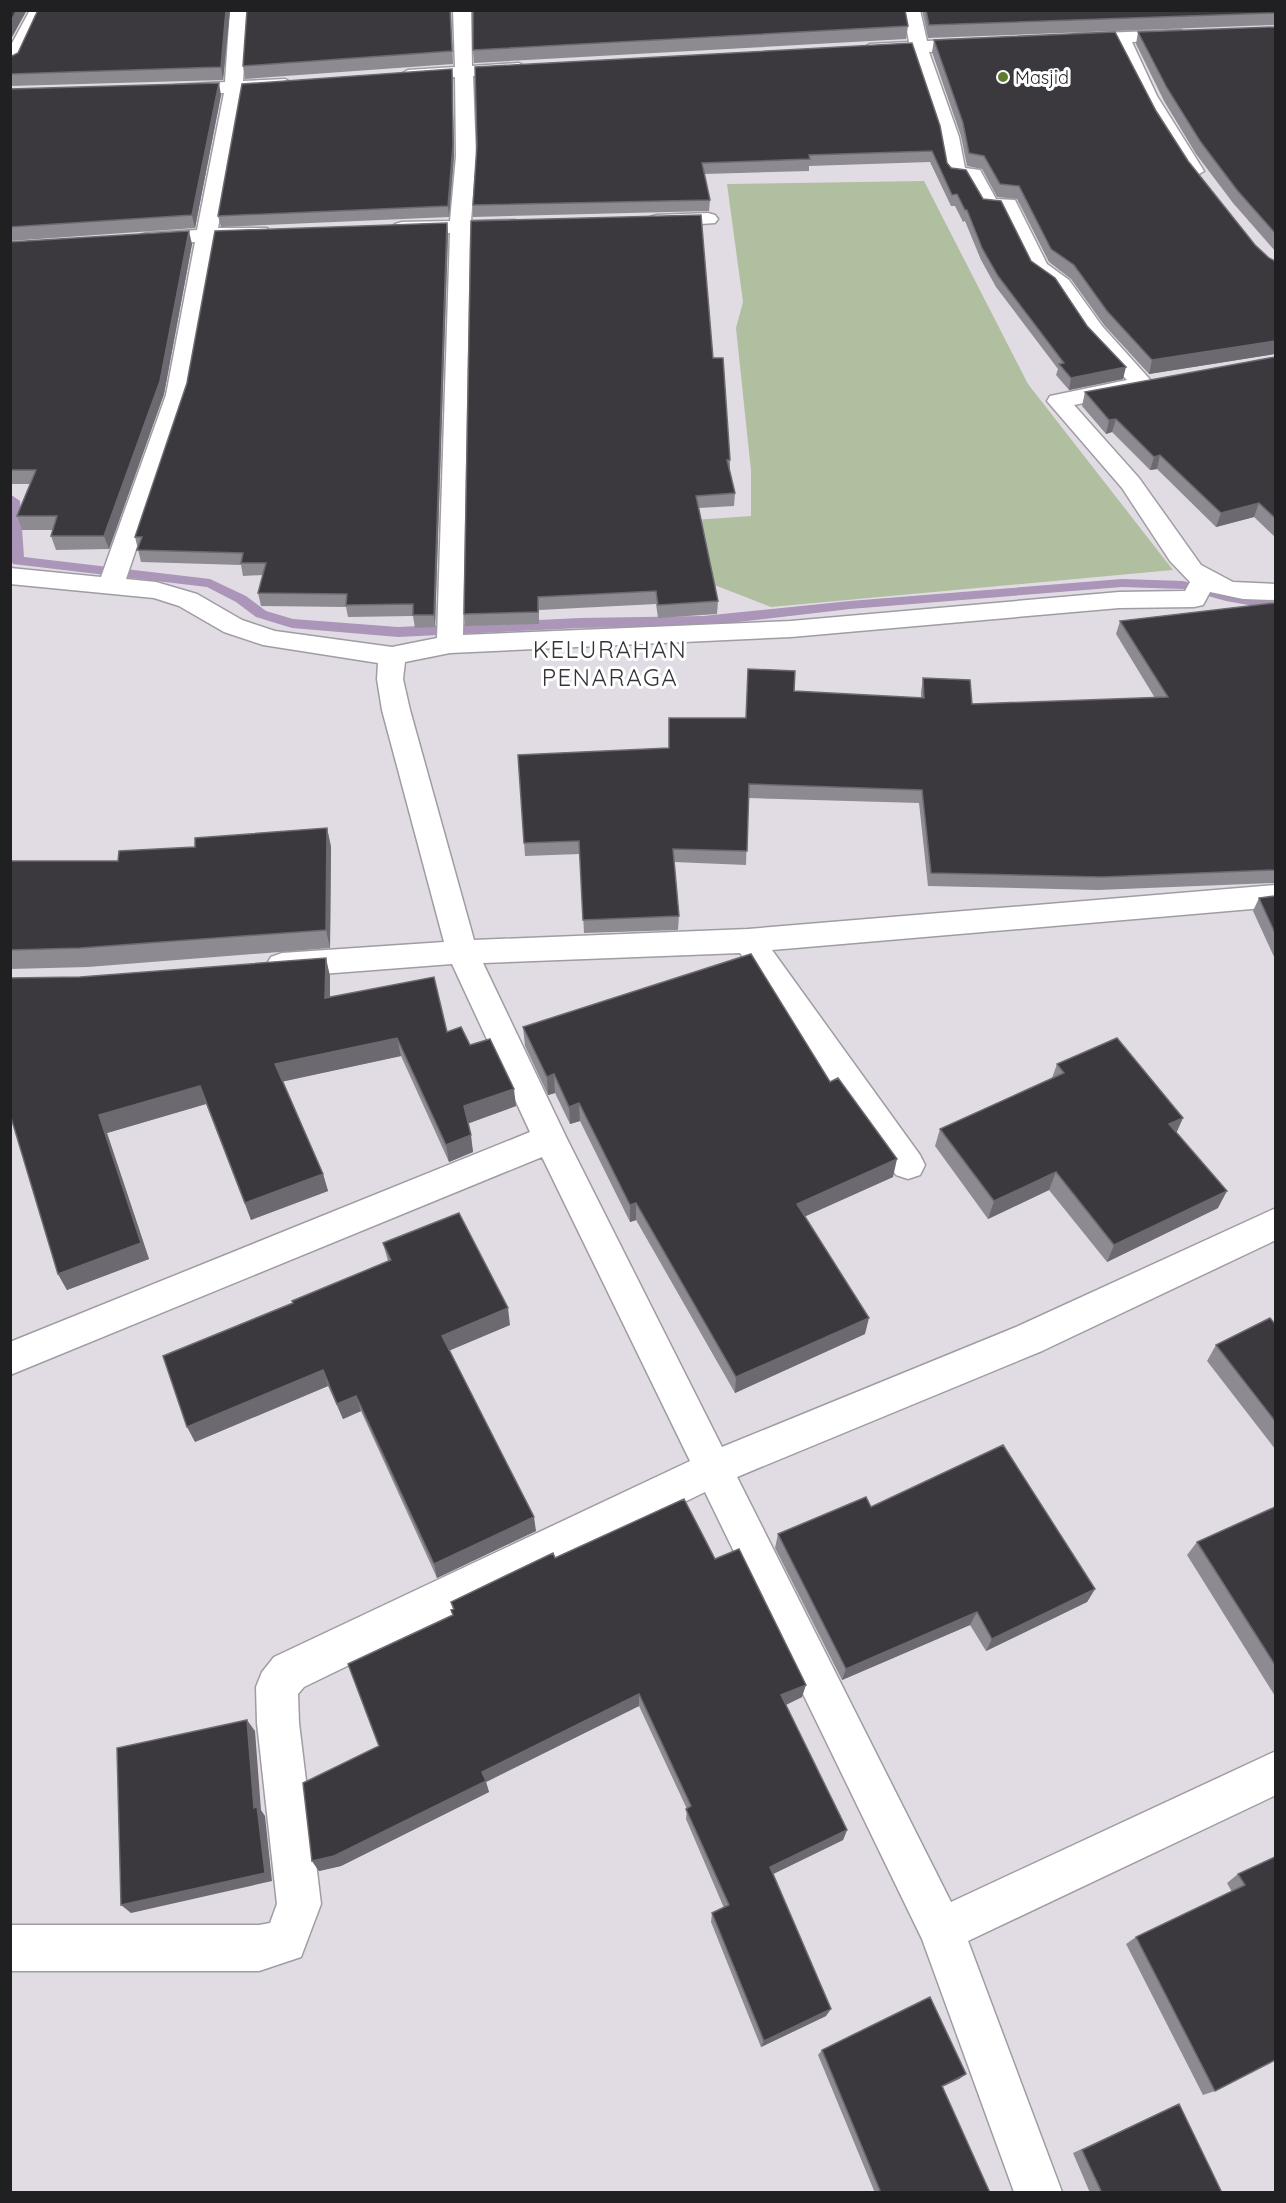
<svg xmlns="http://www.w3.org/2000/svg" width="1286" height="2203" viewBox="0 0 1286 2203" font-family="Quicksand,sans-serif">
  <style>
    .green { fill: #b1bfa1 }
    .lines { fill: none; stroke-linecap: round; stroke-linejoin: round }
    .stream { fill: #ab95b9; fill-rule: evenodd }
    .minor-casing { stroke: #a09ca3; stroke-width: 3 }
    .minor { fill: #fff; fill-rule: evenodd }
    .wall { fill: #8e8a91 }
    .shaded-wall { fill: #6d6970 }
    .building { fill: #3b383e; stroke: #6d6970; stroke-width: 1.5 }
    .poi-dot { fill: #5d7b31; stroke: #fff; stroke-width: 2 }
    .labels { text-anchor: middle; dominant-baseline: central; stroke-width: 6; stroke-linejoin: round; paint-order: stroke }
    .far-poi-label { font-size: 18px; fill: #201f21; stroke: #fff; text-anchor: start }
    .quarter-label { font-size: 24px; letter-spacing: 1.5px; fill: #363338; stroke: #fff }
  </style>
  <rect width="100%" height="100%" fill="#e1dce4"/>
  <path class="green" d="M924 181 1028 384 1173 570 771 607 717 586 650 589 652 523 751 516V471L736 328 743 302 727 184Z"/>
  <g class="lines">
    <path class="stream" d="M10 494 20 501 24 557 210 579 246 596 266 611 293 619 398 627 580 618 703 616 850 601 1122 579 1183 581 1227 593 1276 601V610L1226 601 1183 589 1122 587 850 609 703 626 580 628 398 637 292 628 256 617 236 602 207 587 13 564 10 558Z"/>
    <defs>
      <path id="minor" d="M30 10H47L19 65 10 70V47Z
        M230 10H248L243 81 285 79 294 84 285 89 242 92 218 228H267L270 232 267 236 216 241 188 395 126 579 156 582 197 594 242 620 275 631 392 647 437 638 450 233 402 234 395 232 392 228 395 224 402 222 450 221 456 156 455 77 408 80 399 75 408 70 455 67 453 10H471L472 66 519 63 528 68 519 73 473 76 476 156 471 221 515 220 522 222 525 226 522 230 515 232 470 233 463 635 791 621 1119 592 1185 591 1190 582 1170 561 1122 488 1047 401 1050 396 1127 380 1086 336 1054 288 1031 271 1001 210 983 209 966 179 950 177 947 173 941 137 912 52 870 54 861 49 870 44 909 42 903 10H920L927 41 977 39 986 44 977 49 929 52 959 137 965 168 980 170 996 199 1015 200 1047 264 1069 280 1102 326 1154 384 1151 389 1074 405 1139 478 1201 565 1233 582 1276 584V600L1243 599 1210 592 1203 605 1194 607 1119 608 791 637 450 653 405 662 403 679 410 710 474 940 748 929 1276 885V907L772 950 920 1155 925 1165 920 1175 908 1179 896 1175 740 953 483 963 567 1139 722 1447 1016 1327 1276 1208V1240L1042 1351 737 1477 951 1902 1276 1751V1795L968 1941 1062 2192H1014L922 1939 705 1492 304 1687 298 1694 299 1723 321 1904 301 1957 259 1971H10V1925H259L270 1923 277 1904 257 1723 256 1687 262 1672 274 1657 690 1461 542 1157 10 1375V1342L530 1132 452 964 282 977 271 973 266 965 271 957 282 953 444 942 382 710 377 679 378 663 263 645 224 632 179 606 154 598 10 584V568L101 577 166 395 195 242 147 245 140 243 137 239 140 235 147 233 197 230 224 93 175 95 166 90 175 85 225 82Z
        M1181 30 1190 35 1187 39 1132 42 1157 96 1204 171 1194 177 1184 171 1139 96 1114 43 1073 44 1064 39 1073 34Z
        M708 213 715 215 718 219 715 223 657 227 650 225 647 221 650 217 657 215Z"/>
    </defs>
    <use href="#minor" class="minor-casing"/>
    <use href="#minor" class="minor"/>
  </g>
  <path class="wall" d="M38 10H230L223 80 10 86V57L18 53Z
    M247 10H451L453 64 245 79 243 66Z
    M922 10H1275V25L928 38Z
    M908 26 906 39 474 63 473 50Z
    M1275 27V251L1233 203 1196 154 1164 101 1136 44 1138 32Z
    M934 40 1156 111 1188 161 1255 245 1269 258 1275 261V354L1149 374 1104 325 1071 279 1049 262 1017 199 997 197 982 169 967 166 961 136 932 52Z
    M912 43 947 163 983 199 1123 379 1069 390 1056 375 1058 369 996 287 981 260 965 221 963 222 955 206H951L930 162 809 166V171L704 174 710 200 709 211 473 217V205Z
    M452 69 454 156 449 217 221 227 218 216Z
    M10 89 221 95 195 228 10 241Z
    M447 223 448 234 435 627 415 628 413 616 348 617 346 607 261 606 258 593 263 575 243 576 241 565 141 562 135 537Z
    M10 242 192 244 164 394 109 549 56 550 51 536 53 530H22L17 516 30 484H10Z
    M1275 357V537L1254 517 1216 527 1157 469 1150 470 1112 432 1106 434 1082 406 1085 392Z
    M713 358 730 460V472L735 493 734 506 699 508 718 601 717 614 658 618 656 604 539 610V624L465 626 464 614Z
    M1275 603V883L1098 890 928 886 919 803 748 798 746 865 674 862 679 916 678 930 584 933 580 854 525 856 518 755 668 748 745 718 794 691 921 698V692L923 678 972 704 1155 698 1116 634 1120 621Z
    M327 828 331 847 330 948 88 967 10 969V864L118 861 195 847Z
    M1275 896V959L1253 911 1259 898Z
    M330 976V998L447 1032 470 1045 516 1106 468 1123 473 1152 449 1162 401 1056 283 1081 323 1174 328 1191 251 1220 206 1104 107 1133 149 1259 67 1290 58 1274 10 1114Z
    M523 1027 830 1082 893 1177 805 1216 865 1334 735 1393 636 1220 630 1222 580 1121 570 1124 555 1093 548 1095 525 1046Z
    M1057 1064 1177 1133 1218 1208 1107 1262 1049 1190 988 1219 935 1146 940 1129 1052 1078Z
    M383 1243 510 1325 450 1350 536 1531 437 1578 361 1411 343 1419 328 1386 195 1442 293 1304 388 1261Z
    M1275 1324V1449L1207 1361 1216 1345Z
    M871 1507 1095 1589 1087 1602 986 1651 970 1625 842 1680 775 1548 778 1534Z
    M1275 1507V1696L1187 1555 1197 1542Z
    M555 1558 715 1559 802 1697 786 1705 847 1830 843 1840 773 1874 826 2016 761 2047 711 1922 712 1913 724 1908 686 1819 687 1809 639 1706 486 1782 489 1792 341 1866 319 1871 312 1861 379 1746 453 1615 451 1610 453 1609 451 1602Z
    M1275 1857 1215 2091 1203 2095 1126 1944 1136 1937 1232 1892 1227 1883 1238 1874Z
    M822 2050 966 2074 959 2079 942 2087 990 2193H875L818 2055Z
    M1179 2104 1222 2193H1090L1073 2153 1168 2109Z"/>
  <path class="shaded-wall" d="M17 10H27L10 41V23Z
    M226 10H230L223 80 221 67Z
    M452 69 454 156 449 217 448 206Z
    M219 83 221 95 195 228 192 215Z
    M447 223 448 234 435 627 434 615Z
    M189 231 192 244 164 394 109 549 104 536Z
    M1275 341V354L1149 374 1152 360Z
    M1126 367 1123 379 1069 390 1071 378Z
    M1116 419 1112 432 1106 434 1109 420Z
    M1160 455 1157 469 1150 470 1154 457Z
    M1259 503 1254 517 1216 527 1221 513Z
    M327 828 331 847 330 948 326 930Z
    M326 958 330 976V1017L325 998Z
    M397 1038 401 1056 281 1082 275 1064Z
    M554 1074 555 1093 548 1095 547 1077Z
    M200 1086 206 1104 107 1133 149 1259 67 1290 58 1274 99 1115Z
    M514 1089 516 1106 467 1124 464 1106Z
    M579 1103 580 1121 570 1124 569 1107Z
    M1183 1118 1175 1136 1169 1124Z
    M471 1135 473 1152 449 1162 446 1145Z
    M897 1159 893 1177 795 1221 797 1204Z
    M1056 1172 1049 1190 988 1219 994 1201Z
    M323 1174 328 1191 251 1220 245 1203Z
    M1227 1191 1218 1208 1107 1262 1114 1245Z
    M636 1203V1220L630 1222V1205Z
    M508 1308 510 1325 446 1352 442 1336Z
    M869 1318 865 1334 735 1393 736 1377Z
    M323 1370 328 1386 195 1442 187 1427Z
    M356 1396 361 1411 343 1419 337 1404Z
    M534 1517 536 1531 437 1578 434 1564Z
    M1095 1589 1087 1602 986 1651 992 1639Z
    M977 1612 970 1625 842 1680 846 1669Z
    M806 1685 802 1697 779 1708 781 1695Z
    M639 1694V1706L486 1782 489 1792 341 1866 319 1871 312 1861 482 1772Z
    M247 1720 255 1731 261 1810 265 1816 272 1881 131 1913 121 1905 254 1808Z
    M847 1830 843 1840 767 1877 770 1867Z
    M831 2009 826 2016 761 2047 764 2041Z
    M966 2074 959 2079 935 2090 942 2086Z"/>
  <path class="building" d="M10 10H17L10 23Z
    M38 10H226L221 67 10 74V57L18 53Z
    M247 10H450L452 51 243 66Z
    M473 10H905L908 26 473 50Z
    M926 10H1275V13L929 25Z
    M1275 27V233L1237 190 1200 141 1167 88 1138 32Z
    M1115 32 1156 111 1188 161 1255 245 1269 258 1275 261V341L1152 360 1107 311 1074 265 1051 249 1019 186 1000 184 984 156 969 153 963 123 934 40Z
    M912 43 940 126 947 163 951 168 966 170 983 199 1001 201 1031 261 1055 278 1087 326 1126 367 1071 378 1059 364 1064 363 998 276 982 248 967 210H965L957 194 952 195 932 151 809 155 810 159 702 163 710 200 473 205 477 145 475 67Z
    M452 69 453 145 448 206 218 216 242 84Z
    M219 83 192 215 10 227V89Z
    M701 215 713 358H723L730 460H727L735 493 696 496 718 601 658 605 656 591 538 597V612L464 614 471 221Z
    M447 223 434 615H413V604L346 605 347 594 258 593 266 563H241L243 553 137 550 142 537H135L187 383 215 231Z
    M189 231 160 381 104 536H51L57 516H17L36 470H10V242Z
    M1275 357V518L1259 503 1221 513 1160 455 1154 457 1116 419 1109 420 1085 392Z
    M1275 603V870L1102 877 931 873 922 790 749 784 747 851 673 849 679 916 583 920 579 841 524 843 518 755 669 748V718H746L748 669 795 671 794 691 924 698 923 678 970 680 972 704 1168 697 1120 621Z
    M327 828 326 930 80 948 10 950V864L11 861H118L119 851 195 847V838Z
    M1275 896V933L1259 898Z
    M751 954 830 1082 838 1078 897 1159 797 1204 869 1318 736 1377 636 1203 630 1205 579 1103 569 1107 554 1074 547 1077 523 1027Z
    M326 958 325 998 434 977 447 1032 461 1027 470 1045 490 1039 514 1089 464 1106 471 1135 446 1145 397 1038 275 1064 323 1174 245 1203 200 1086 99 1115 141 1243 58 1274 10 1114V978L80 977Z
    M1117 1038 1183 1118 1169 1124 1227 1191 1114 1245 1056 1172 994 1201 940 1129 1064 1073 1057 1064Z
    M459 1213 508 1308 442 1336 534 1517 434 1564 356 1396 337 1404 323 1370 187 1427 163 1356 293 1303 292 1301 391 1260 383 1243Z
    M1270 1318 1275 1324V1421L1216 1345Z
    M1003 1445 1095 1589 992 1639 977 1612 846 1669 778 1534 866 1497 871 1507Z
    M684 1499 715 1559 739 1549 806 1685 781 1695 847 1830 770 1867 831 2009 764 2041 712 1913 729 1905 686 1809 691 1806 639 1694 482 1772 486 1781 334 1856 312 1861 303 1783 379 1746 348 1664 453 1615 451 1610 454 1609 451 1602 553 1553 555 1558Z
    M1275 1507V1665L1197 1542Z
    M247 1720 254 1808 257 1806 265 1873 121 1905 117 1748Z
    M1275 1857V2060L1215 2091 1136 1937 1245 1885 1238 1874Z
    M930 1997 966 2074 942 2086 990 2193H881L822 2050Z
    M1179 2104 1222 2193H1102L1082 2150Z"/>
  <circle class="poi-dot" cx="1003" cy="77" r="6"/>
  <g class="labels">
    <g class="far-poi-label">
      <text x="1015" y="77">Masjid</text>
    </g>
    <g class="quarter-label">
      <text x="610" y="649">KELURAHAN<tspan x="610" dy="28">PENARAGA</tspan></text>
    </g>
  </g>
  <rect width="1286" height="2203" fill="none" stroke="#201f21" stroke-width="24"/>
</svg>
